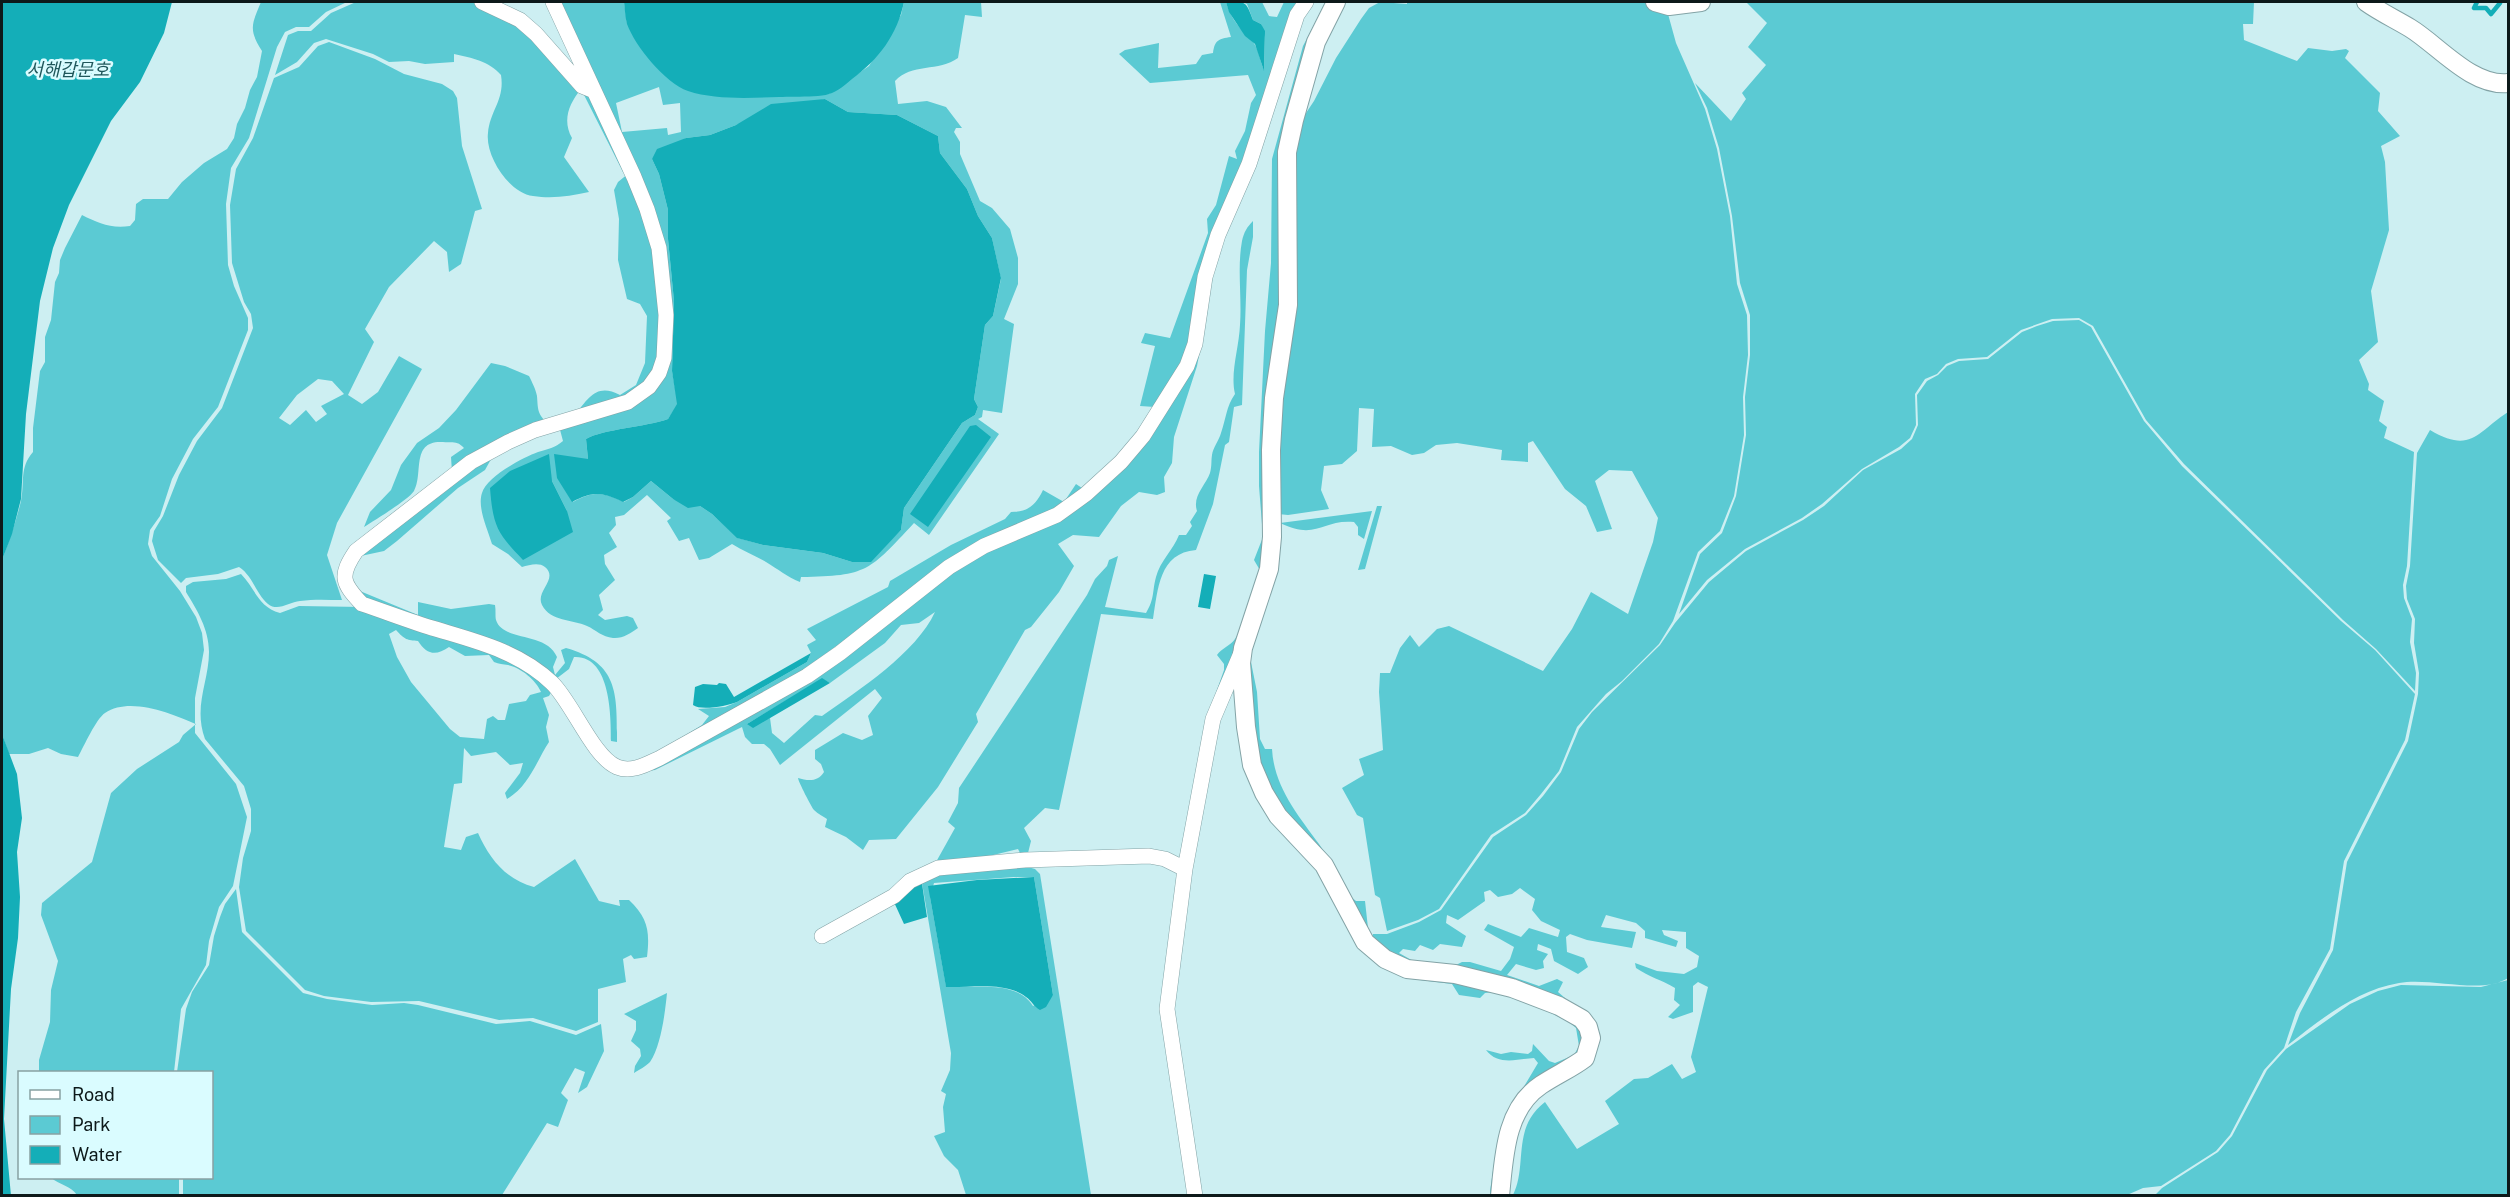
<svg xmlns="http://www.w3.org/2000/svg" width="2510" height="1197" viewBox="0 0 2510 1197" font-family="'Public Sans','Noto Sans KR',sans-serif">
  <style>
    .green { fill: #5bcad3; fill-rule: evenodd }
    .water { fill: #14aeb8 }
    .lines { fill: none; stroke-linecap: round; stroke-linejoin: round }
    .stream { stroke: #14aeb8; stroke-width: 4.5 }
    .minor-casing { stroke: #83a3a6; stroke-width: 16 }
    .tertiary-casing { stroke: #83a3a6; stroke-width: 20 }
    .minor { stroke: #fff; stroke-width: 15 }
    .tertiary { stroke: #fff; stroke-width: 18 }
    .labels { text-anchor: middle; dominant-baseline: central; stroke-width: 5; stroke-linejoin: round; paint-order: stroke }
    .water-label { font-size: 18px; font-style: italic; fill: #1f575b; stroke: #dafcff }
  </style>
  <rect width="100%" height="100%" fill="#cdeff2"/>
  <path class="green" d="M261 2H347L326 12 309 27H296L285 32 277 47 249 138 231 168 226 204 228 265 234 286 248 318V330L218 407 193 439 172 479 160 516 150 530 148 544 152 556 180 591 196 617 202 633 204 650 195 698V733L236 784 247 817 233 886 219 907 209 941 206 965 181 1009 174 1072H39V1060L50 1022 51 990 58 961 41 915 42 903 92 862 111 793 137 769 179 742 183 735 196 724C172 714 130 696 105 713 96 719 84 746 78 757L61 754 48 748 29 754H9L2 734V560C9 541 16 522 21 501 25 482 19 468 33 452V428L40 371 45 362V337L51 320 55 282 59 273 60 260 65 248 82 215C98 223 111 229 130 226L135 220 136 204 143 199H168L182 182 204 163 227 149 234 138 237 124 245 108 250 90 257 77 262 51C248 29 252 24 261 2Z
    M356 2H475L512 20 591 93 628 169 623 172 581 89C569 104 562 120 572 138L564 157 589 192C570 196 553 199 533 196 509 193 485 156 488 133 490 110 505 100 501 75 489 61 472 58 454 54V62L425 64 409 61 389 62 373 54 326 39 314 43 297 62 275 75 288 35 298 31H311L331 13Z
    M563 2H624L627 23 730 97 829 94 869 66 901 15 904 2H981L982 17 965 15 958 58C939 72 911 63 895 81L898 104 927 101 946 107 962 128H956L954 132 960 142V154L980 201 992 208 1010 229 1018 258V284L1004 319 1014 324 1002 413 983 410 982 417 978 419 999 434 929 535 914 523C869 571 868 576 801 577L800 582C787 577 778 569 766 562 754 555 743 551 732 544L709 558 699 560 689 538 679 541 667 521 671 518 647 495 624 515 615 517 616 525 609 533 617 547 604 555 605 564 615 580 599 595 603 610 598 615 605 620 627 616 633 618 638 628C631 633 622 639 613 638 602 637 596 630 587 626 572 619 551 622 542 605 535 591 559 579 545 567 539 562 529 565 522 567L508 554 492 544C488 530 477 508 482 493 486 477 522 458 538 452 548 449 555 448 563 441L559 426 657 383 662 248 558 4ZM659 87 663 105 680 103 681 132 668 135 667 128 622 132 616 103ZM825 99 848 112 897 115 938 136 940 153 967 189 978 216 992 238 1001 279 993 316 985 325 974 399 978 407 975 415 962 423 904 508 901 530 885 545 852 562 823 553 763 545 738 538 712 514 700 506 673 499 651 481 633 497 624 502C603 492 593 491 573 502L588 459 586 439C603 429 646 427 668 419L678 404 672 371 674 301 668 239V210L659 174 652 159 686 138 710 135 736 125ZM510 471 552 481 567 511Z
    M1220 2H1226C1231 20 1241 29 1253 42 1259 49 1260 62 1264 70L1265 37 1261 24 1253 20 1247 4 1242 2H1262L1269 16 1277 17 1284 2H1301L1247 163 1192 344 1155 407 1140 406 1155 346 1141 343 1145 333 1170 338 1208 233 1207 219 1216 205 1229 156 1237 159 1235 151 1245 131 1251 103 1256 95 1248 75 1150 83 1119 54 1125 50 1159 43 1158 68 1196 64 1202 55 1213 53C1215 40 1218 39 1231 37Z
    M1326 2H1331L1313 41 1284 152 1285 305 1271 398 1267 450 1270 520 1266 568 1240 647 1223 683 1210 721 1183 858 1179 860 1206 721 1224 670V664L1217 655C1222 648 1230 646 1235 639 1248 620 1254 594 1261 572L1254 560 1263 537 1259 486V452L1265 331 1271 263 1272 159 1303 46Z
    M1380 2 1407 4V2H1648L1668 14 1676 43 1705 109 1717 149 1730 216 1737 284 1747 315 1748 355 1743 397 1744 435 1734 496 1720 531 1698 552 1673 621 1659 644 1622 681 1606 694 1577 727 1559 771 1541 794 1525 813 1491 835 1439 909 1418 920 1387 931 1380 898 1375 895 1363 818 1357 815 1342 788 1364 775 1359 759 1383 750 1379 692 1380 673H1390L1400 648 1410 635 1419 647 1437 629 1449 626 1543 671 1572 629 1591 592 1628 614 1653 542 1658 518 1632 471 1609 470 1595 481 1612 529 1597 532 1586 506 1565 489 1533 441 1528 443V462L1501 460 1502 450 1457 443 1436 445 1424 453 1412 455 1391 446 1372 447 1374 409 1359 408 1357 451 1342 464 1324 466 1321 490 1329 509 1288 515 1278 514 1274 506 1290 153 1330 21 1300 122 1314 101 1336 58 1361 19 1369 8Z
    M1746 2H2254L2253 24H2243L2244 40 2297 61 2308 48 2332 51 2346 49 2349 51 2345 58 2380 93 2378 111 2400 136 2381 146 2385 162 2389 230 2371 291 2378 342 2359 360 2369 384 2368 390 2384 401 2379 421 2387 427 2384 438 2414 452 2407 566 2403 585 2404 598 2412 619 2410 642 2416 673 2415 691 2376 649 2343 620 2184 464 2146 420 2093 326 2079 318 2052 319 2021 330 1987 357 1958 359 1946 364 1937 374 1925 379 1915 394 1916 425 1910 438 1899 447 1862 469 1822 504 1802 518 1745 549 1707 580 1679 614 1700 554 1722 533 1736 496 1746 435 1745 397 1750 355V315L1740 283 1732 216 1719 148 1707 108 1695 83 1731 121 1746 99 1742 93 1766 65 1748 47 1767 23Z
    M329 42 375 59 404 74 442 84 453 91 457 98 462 146 482 209 475 211 461 264 449 272 447 252 434 241 389 287 365 329 374 342 348 395 362 404 378 392 399 356 422 369 337 523 327 555 342 600C328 600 314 599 300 601 289 602 278 612 268 604 256 594 253 576 239 567L218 574 186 578 181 583 158 560 152 541 154 531 163 516 179 475 197 441 222 408 253 328 251 314 244 302 232 263 230 205 236 169 253 138 274 78 299 67 318 46ZM318 379 332 381 344 394 321 406 327 414 316 422 306 410 290 425 279 418 297 395Z
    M629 173 656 250 661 338 653 371 635 393 575 415C589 397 597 383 620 395L636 385 645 363 647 316 640 304 627 299 618 260 619 219 614 190 618 182Z
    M1253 221V237L1247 270 1242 405 1234 407 1229 442 1225 445 1213 504 1196 550C1159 553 1158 589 1153 619L1101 614 1059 810 1045 808 1024 828 1031 841 1027 857H1022L1018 849 985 857 936 862 955 828 948 822 958 803 959 788 1087 595 1095 579 1107 566 1109 560 1118 556 1105 607 1146 613C1155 598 1152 592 1156 577 1160 561 1173 550 1179 535H1186L1192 526 1190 522 1197 511C1192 496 1206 485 1210 473 1212 466 1211 461 1212 455 1213 448 1219 440 1221 433 1226 419 1226 407 1235 394 1230 373 1239 348 1240 325 1242 297 1237 268 1242 241 1244 232 1247 227 1253 221Z
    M1208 309 1197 366 1174 437 1172 463 1164 477 1165 492 1157 495 1139 492 1121 506 1099 537 1073 535 1058 544 1074 566 1059 592 1031 627 1025 630 976 714 978 722 938 787 896 839 869 840 863 850 846 837 825 827 827 819C823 816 818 814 814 810 812 808 798 781 798 778 808 781 818 782 824 772L821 764 815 759V750L843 733 862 740 873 735 868 716 882 698 875 689 780 765 770 749 764 744H752L745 737 742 727 655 770 639 772 720 732 959 564 1029 530 1135 452ZM935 612C916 653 859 690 822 716L815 715 784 743 772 733 770 718 747 724 822 679 830 683 885 643 901 625 919 623Z
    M2079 320 2091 327 2144 421 2182 466 2341 621 2375 650 2415 694 2405 740 2344 861 2330 949 2296 1012 2284 1048 2264 1070 2230 1135 2216 1151 2161 1186 2143 1188 2127 1195H1513C1528 1165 1511 1128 1545 1102L1577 1149 1619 1124 1605 1101 1634 1079 1648 1078 1672 1064 1682 1079 1696 1072 1691 1057 1708 987 1698 982 1693 986V1012L1673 1019 1668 1017 1680 1005 1674 1000 1675 988C1662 980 1649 977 1636 968L1635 963 1657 971 1684 974 1697 967 1699 956 1686 948V932L1662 930 1664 935 1678 941 1676 947 1645 938V931L1636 923 1606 915 1601 927 1636 932 1632 948 1587 940 1570 934 1566 937 1567 952 1584 958 1588 967 1578 974 1554 961 1551 949 1538 944 1537 950 1548 954 1543 961 1544 968 1536 970 1516 964 1507 975 1539 986 1557 979 1563 982 1558 992C1580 1012 1605 1021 1595 1057 1578 1072 1557 1079 1540 1093 1510 1115 1509 1161 1505 1195H1503C1506 1161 1508 1115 1537 1092 1555 1078 1576 1071 1593 1056 1597 1044 1596 1032 1587 1022 1566 996 1487 977 1454 972 1439 970 1423 969 1408 966 1395 962 1371 951 1373 934H1387L1419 922 1441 910 1493 837 1526 815 1543 796 1561 772 1579 729 1592 712 1660 645 1675 623 1709 582 1746 551 1803 520 1824 506 1863 470 1901 449 1912 439 1918 425 1917 395 1927 381 1938 375 1947 366 1959 361 1988 359 2022 332 2037 326 2053 321ZM1520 888 1535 899 1532 910 1541 921 1560 930 1558 937 1529 928 1521 937 1488 924 1484 930 1514 947 1510 959 1501 971 1470 962H1462L1454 966 1415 962 1399 953 1403 949 1415 951 1420 945 1433 950 1440 944 1462 947 1466 936 1446 923 1447 915 1458 920 1485 901 1484 892 1490 890 1498 897 1512 894Z
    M491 363 505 366 529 376C532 382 536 390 537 396 538 408 537 415 548 423L452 472 451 457 464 448C457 440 452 443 443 442 410 440 424 474 414 491 408 500 375 520 364 527L370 512 391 490 401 465 417 443 439 428 456 410Z
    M2508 412V978C2482 995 2431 977 2399 983 2357 990 2321 1019 2288 1045L2300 1013 2333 950 2347 862 2408 741 2418 694 2419 673 2414 643 2415 619 2407 599 2406 586 2410 566 2417 453 2430 430C2471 454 2476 433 2508 412Z
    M495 452 485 470 458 488 397 541 384 551 356 557Z
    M1076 484 1085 490 900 601 769 694 660 751 702 725 709 716 698 709 725 707 737 702 807 662 811 653 807 645 816 640 807 629 888 587 890 581 951 545 1005 519 1011 512C1028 512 1036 505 1043 490L1064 502Z
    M1377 506H1382L1365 569 1358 570Z
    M1372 511 1364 539 1358 535V527L1354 522C1322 519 1317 541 1280 523Z
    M241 574C255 588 258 607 280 613L299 606 362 607 502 652 553 689 549 696 543 698 549 715 546 727 549 742C536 762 529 786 507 799L505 793 520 773 523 763 510 765 496 752 471 756 464 748 462 783 454 784 444 847 461 850 466 837 478 833C489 858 506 880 534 887L575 859 599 901 620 906 619 900H629C648 918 650 931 647 957L634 959 631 955 623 959 626 982 598 989V1022L576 1031 533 1018 499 1020 419 1001 371 1002 324 996 305 990 246 931 239 887 243 858 251 831V809L244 786 205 739C193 706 209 682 209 652 209 629 197 610 186 592V586L193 582 226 579ZM396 630C405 640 407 640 418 641 427 655 436 656 449 647L465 656 489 655 494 662C499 664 503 664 508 665 521 668 536 680 541 692L530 695 526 701 509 704 505 720H498L493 716 487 719 484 739 460 737 450 729 411 682 397 657 389 634Z
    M355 589 418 615V602L451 609 489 604 495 605C496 610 495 616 496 620 503 642 546 631 557 657L553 667 555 675 565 663 561 650 566 648C619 663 617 694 617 742L611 741C611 717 611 655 574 657L569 669 556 679 541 670 368 602Z
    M1248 647 1257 692 1260 739 1265 749H1272C1274 787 1298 815 1319 844 1331 861 1341 879 1351 897L1356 901H1365L1369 937 1264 780 1252 729Z
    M1028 867 1035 869 1040 874 1091 1195H966L958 1170 944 1156 934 1136 945 1132 943 1107 946 1094 941 1091 950 1070 951 1053 921 877 939 870ZM1014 877H1034L1053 995 1033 1006C1015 978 973 990 946 986L930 897 934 883Z
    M236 889 242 932 303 993 327 999 372 1005 404 1003 418 1005 496 1024 530 1021 576 1035 601 1024 604 1051 587 1087 578 1093 585 1072 575 1068 561 1093 568 1100 558 1127 547 1123 502 1195H183V1178H212V1072H177L186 1009 192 992 209 965 214 936 220 917 225 904Z
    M1393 972 1523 994 1580 1022 1585 1053 1532 1087 1498 1195H1490V1191L1496 1150 1507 1115 1538 1063 1534 1058C1517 1059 1498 1066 1486 1050L1501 1054 1511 1052 1528 1054 1532 1051 1533 1044 1549 1061 1555 1063 1574 1055 1579 1046 1576 1028 1569 1022 1535 1005 1493 992 1485 993 1480 998 1459 995 1452 984 1404 978Z
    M2508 980V1195H2155L2162 1188 2218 1152 2232 1136 2267 1070 2286 1049 2350 1004 2378 991 2401 985 2481 987Z
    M667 993C665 1013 661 1046 650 1062 646 1066 639 1070 634 1073L635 1066 641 1056 640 1049 631 1041 636 1030V1021L624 1014Z
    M51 1178H179V1195H77C71 1186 60 1185 51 1178Z"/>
  <path class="water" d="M2 2H172L164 33 140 82 111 121 69 205 53 248 40 301 26 414 21 499 12 534 2 560Z
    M624 2H904C897 35 879 59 852 79 846 84 837 92 829 94 817 98 792 96 779 97 750 98 715 100 688 91 665 83 635 46 627 24 625 17 625 9 624 2Z
    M1226 2C1246 1 1246 1 1253 20L1261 24 1265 31 1264 71 1255 44 1245 36 1229 12Z
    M825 99 848 112 897 115 938 136 940 153 967 189 978 216 992 238 1001 278 993 316 985 325 974 399 978 407 975 415 962 423 904 508 901 530 871 562H852L823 553 763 545 737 538 712 514 700 506 688 508 673 499 651 481 633 497 623 502C602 492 593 491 572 502L557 478 554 454 588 459 586 439C603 429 646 427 668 419L677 404 672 371 674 301 668 239V210L659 174 652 159 657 149 686 138 710 135 736 125 771 104Z
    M976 425 991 437 928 527 910 514 970 426Z
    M549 454 552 481 567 511 573 532 523 560C497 533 493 526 490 488L510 471Z
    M1204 574 1216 576 1210 609 1198 607Z
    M811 653 807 662 737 702C727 706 701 711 693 705L695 687 703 684 717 685 719 683 726 684 734 697Z
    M822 678 830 683 753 728 747 724Z
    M2 734 17 774 22 818 17 852 20 897 18 938 11 989 4 1119 11 1196 2 1195Z
    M921 877 927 917 904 924 893 900Z
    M1034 877 1053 995 1046 1007 1040 1010C1033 1006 1032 1001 1026 997 1006 981 970 988 946 987L928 886 977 880Z"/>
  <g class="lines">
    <path class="stream" d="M2477 2 2474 8H2486L2491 14 2500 3"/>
    <defs>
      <path id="minor" d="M482 2 520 20 536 34 582 86 592 90
        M553 2 634 177 647 209 659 248 666 315 664 358 659 373 649 387 628 402 535 430 508 442 471 462 356 551C339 576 342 583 362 604 386 612 409 621 432 628 475 641 519 651 552 683 572 702 593 757 617 767 632 773 647 764 660 758L807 676 840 653 949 567 984 546 1057 515 1086 494 1121 462 1143 436 1187 366 1195 344 1205 277 1218 235 1249 164 1297 15 1306 2
        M822 936 894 896 910 881 938 868 1025 860 1149 856 1165 859 1185 869
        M1195 1196 1167 1009 1185 869 1213 719 1241 653"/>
      <path id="tertiary" d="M1336 2 1316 42 1294 120 1287 152 1288 305 1274 398 1271 450 1272 537 1269 569 1243 648 1241 663 1246 727 1252 765 1264 793 1278 816 1324 865 1365 942 1385 959 1407 969 1455 974 1512 988 1559 1006 1582 1019 1588 1027 1591 1038 1585 1058C1572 1068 1556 1075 1541 1085 1505 1109 1504 1157 1500 1196
        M1655 2 1669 6 1701 2
        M2366 2C2380 12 2395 19 2410 28 2438 45 2472 87 2508 83"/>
    </defs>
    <use href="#minor" class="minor-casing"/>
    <use href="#tertiary" class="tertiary-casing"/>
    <use href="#minor" class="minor"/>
    <use href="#tertiary" class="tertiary"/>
  </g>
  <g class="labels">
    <g class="water-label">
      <text x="68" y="69">서해갑문호</text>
    </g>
  </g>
  <rect width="2510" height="1197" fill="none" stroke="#0d191a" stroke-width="6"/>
  <rect x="18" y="1071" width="195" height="108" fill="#dafcff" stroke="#88a1a3" stroke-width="1.5"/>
  <rect x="30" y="1090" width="30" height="9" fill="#ffffff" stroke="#88a1a3" stroke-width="1.5"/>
  <text x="72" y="1101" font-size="18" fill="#0d191a">Road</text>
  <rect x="30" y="1116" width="30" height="18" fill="#5bcad3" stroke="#88a1a3" stroke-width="1.5"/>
  <text x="72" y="1131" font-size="18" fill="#0d191a">Park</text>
  <rect x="30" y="1146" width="30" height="18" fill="#14aeb8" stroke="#88a1a3" stroke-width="1.5"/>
  <text x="72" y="1161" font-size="18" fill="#0d191a">Water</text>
</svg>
